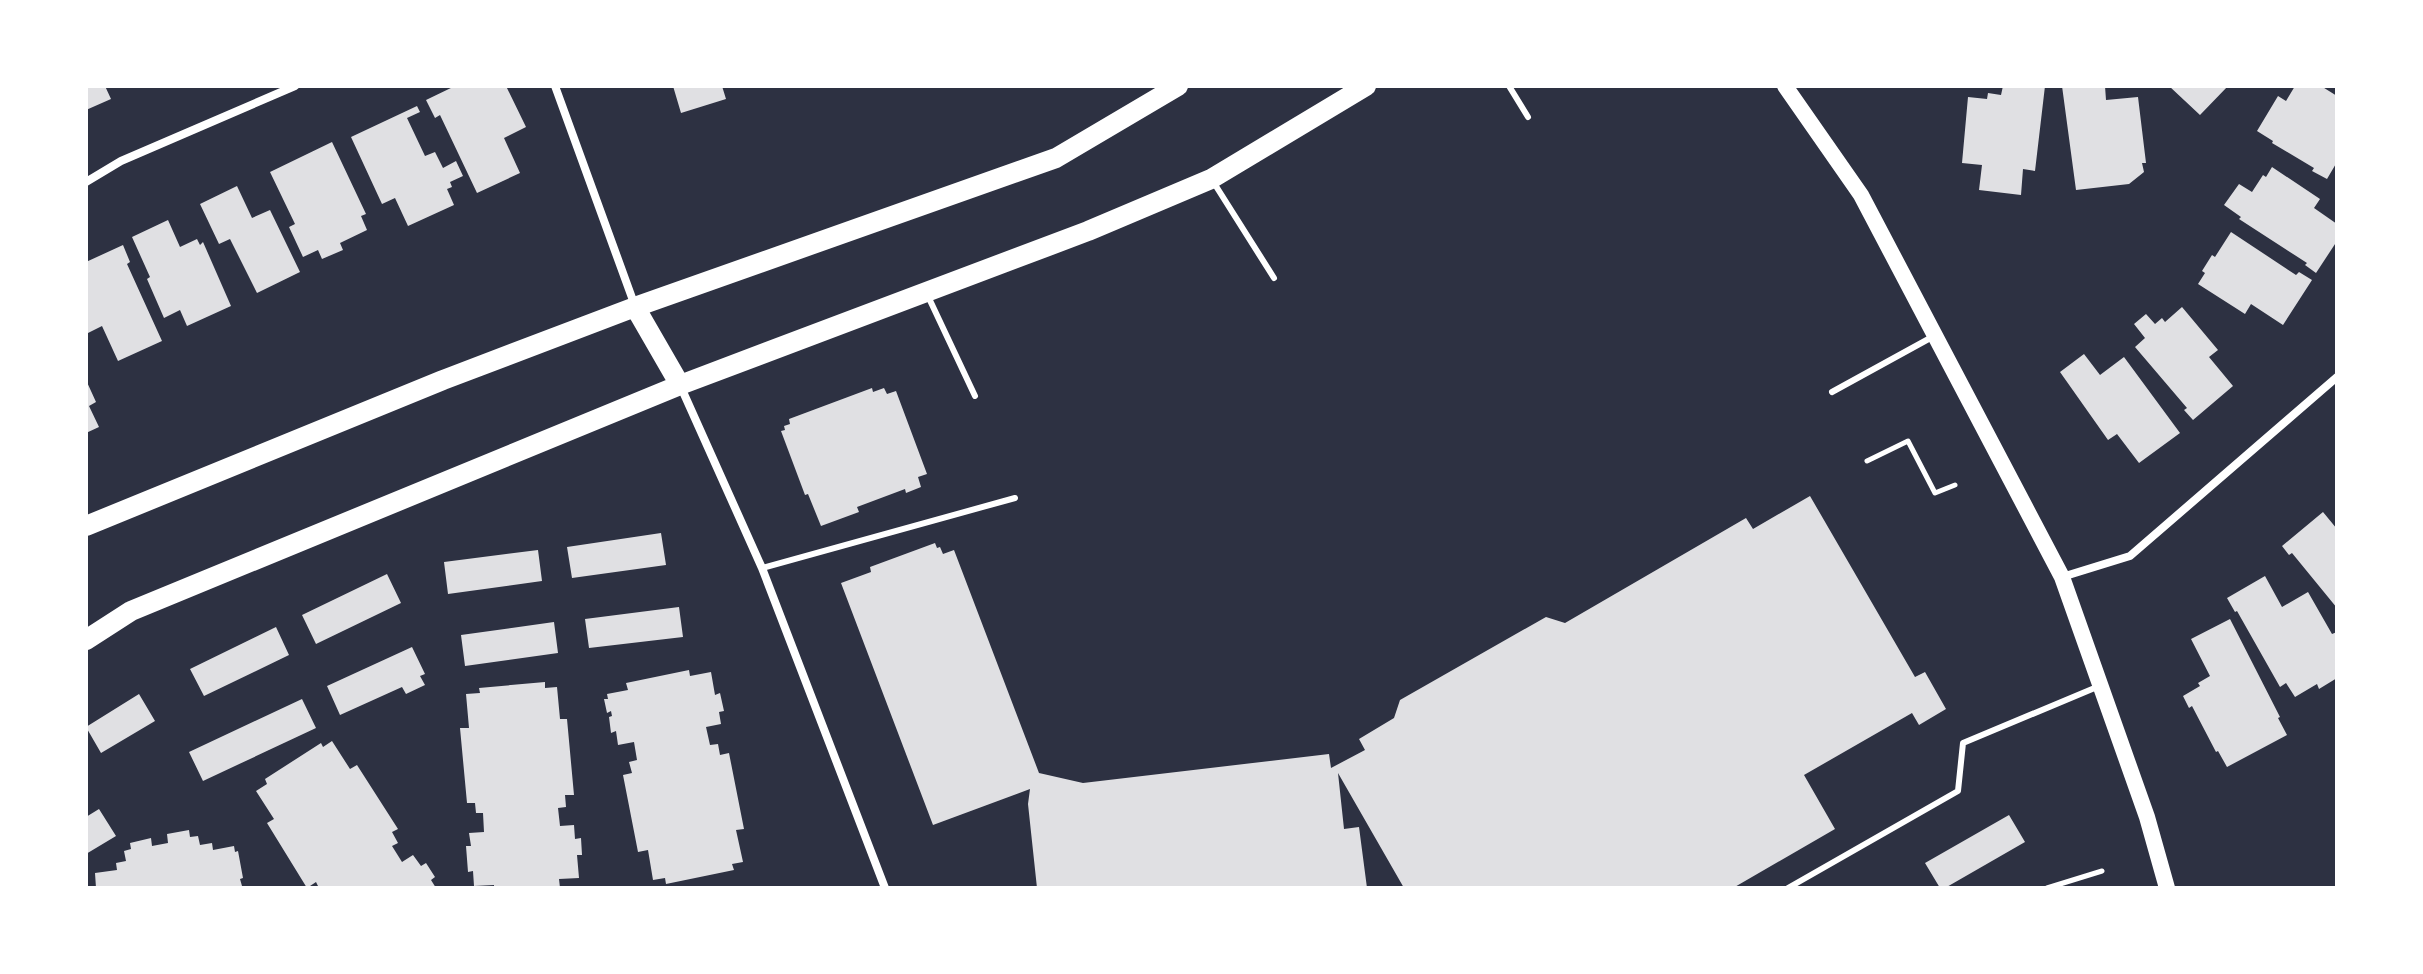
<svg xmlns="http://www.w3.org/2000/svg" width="2423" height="974" viewBox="0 0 2423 974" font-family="Overpass,sans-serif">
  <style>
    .building { fill: #e0e0e3 }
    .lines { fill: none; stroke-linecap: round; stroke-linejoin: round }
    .path { stroke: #fff; stroke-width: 5 }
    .service { stroke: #fff; stroke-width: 6 }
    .minor { stroke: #fff; stroke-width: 8 }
    .secondary { stroke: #fff; stroke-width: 16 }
    .primary { stroke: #fff; stroke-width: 20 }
  </style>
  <rect width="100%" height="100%" fill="#2d3142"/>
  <path class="building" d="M86 86H105L111 99 86 110Z
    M455 86H506L526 127 504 138 520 173 477 193 440 115 435 118 426 100Z
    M673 86H722L726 99 681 113Z
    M2003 86H2045L2035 171 2023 169 2021 195 1979 190 1982 165 1962 163 1968 97 1987 99 1988 93 2001 95Z
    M2062 86H2105L2106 100 2138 97 2146 163H2142L2144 172 2129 184 2076 190Z
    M2169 86H2228L2200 115Z
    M2295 86H2321L2337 96V162L2327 179 2312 171 2314 168 2272 143 2273 141 2257 131 2278 96 2286 101Z
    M417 106 420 112 407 118 425 156 435 152 443 168 456 161 463 176 450 182 452 187 447 189 454 205 408 226 395 198 382 204 351 137Z
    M332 142 366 214 361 216 367 230 340 243 343 250 322 259 318 250 303 257 289 227 295 224 270 172Z
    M2272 167 2320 199 2314 208 2337 224V241L2316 273 2305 265 2307 263 2239 219 2241 217 2224 205 2239 184 2252 192 2263 175 2266 177Z
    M237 186 252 218 270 210 300 272 257 293 230 239 219 244 200 204Z
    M168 220 180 247 197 239 200 245 203 242 231 306 187 326 180 310 164 318 147 279 150 277 132 237Z
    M2231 232 2296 275 2299 272 2312 280 2283 325 2251 304 2245 314 2198 284 2205 273 2202 271 2212 255 2215 257Z
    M123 245 130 262 127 264 162 341 118 361 102 326 86 334V262Z
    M2182 307 2218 350 2209 357 2233 386 2193 420 2184 410 2187 408 2135 347 2145 338 2134 324 2146 314 2155 324 2162 318 2165 322Z
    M2084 354 2100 375 2124 357 2180 433 2139 463 2117 434 2108 440 2060 372Z
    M86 380 96 402 89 406 99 427 86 433Z
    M872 388 873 392 884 388 887 394 896 391 927 474 918 477 921 487 906 493 905 489 857 507 859 512 821 526 808 494 805 495 781 431 785 430 784 426 790 424 789 419Z
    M1810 496 1915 677 1925 672 1946 709 1919 725 1912 713 1804 775 1835 829 1733 888H1404L1338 773 1344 829 1359 827 1367 888H1037L1028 804 1030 789 933 825 841 583 871 572 870 567 935 543 937 548 940 547 943 554 954 550 1039 773 1083 783 1329 754 1331 768 1365 750 1359 739 1394 718 1400 700 1546 617 1565 623 1746 518 1753 529Z
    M2323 512 2337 529V608L2292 553 2289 555 2282 546Z
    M661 533 666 565 572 578 567 547Z
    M538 550 542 581 448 594 444 562Z
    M387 574 401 603 316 644 302 615Z
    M2265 576 2282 607 2308 592 2332 634 2337 632V678L2319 689 2317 684 2295 697 2286 683 2280 687 2237 611 2235 612 2227 598Z
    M679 607 683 637 589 648 585 619Z
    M2230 619 2280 717 2278 718 2287 735 2227 767 2218 751 2216 752 2192 706 2189 708 2183 696 2200 686 2198 683 2210 676 2191 639Z
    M554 622 558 653 465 666 461 635Z
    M276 627 289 655 204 696 190 669Z
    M412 647 425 674 420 676 425 685 406 694 402 687 340 715 327 686Z
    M689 670 690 676 711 672 715 695 720 693 724 711 719 712 721 724 706 727 710 745 718 744 720 755 729 753 744 829 736 830 743 862 732 864 734 870 666 884 665 878 653 880 648 850 638 852 623 775 632 773 629 762 637 760 634 742 618 745 616 731 611 733 609 717 612 716 611 711 607 713 604 699H608L607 694 628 690 626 683Z
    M545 682V688L557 687 560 719H567L574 795H565L566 807 558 808 560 826 574 825 575 839 581 838 582 855H577L579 878 559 879 560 888H538L537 886 494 888V885L474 886 473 871 468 872 466 846H471L469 833 484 832 483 813H476L475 803H467L460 728H469L466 694 480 693 479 688Z
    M139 694 155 721 101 753 86 727Z
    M302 699 316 728 203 781 189 752Z
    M332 741 350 769 357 765 398 829 392 832 398 843 392 846 402 862 413 855 421 866 426 863 435 877 431 880 436 888H319L316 882 307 888 267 823 274 819 256 791 267 784 265 779 321 743 323 747Z
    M99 809 116 836 86 854V817Z
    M2009 815 2025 842 1945 888H1940L1925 863Z
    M189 830 190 837 198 836 200 845 212 843 213 850 234 846 235 852 238 851 243 878 240 879 242 886 230 888H96L95 873 117 870 116 863 126 861 124 851 131 849 130 843 151 838 152 846 168 843 167 834Z"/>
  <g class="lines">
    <path class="path" d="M1867 461 1908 441 1935 493 1955 485
      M2047 888 2102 871"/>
    <path class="service" d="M1509 86 1528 117
      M1214 183 1274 278
      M927 294 975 396
      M1832 392 1934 336
      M762 568 1015 498
      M1788 888 1958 791 1963 743 2097 687"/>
    <path class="minor" d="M555 86 635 306
      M86 182 121 161 295 86
      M680 385 762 568 885 888
      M2062 577 2130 556 2337 377"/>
    <path class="secondary" d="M1785 86 1861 195 2062 577 2147 817 2167 888"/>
    <path class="primary" d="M635 307 680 385
      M86 526 443 380 635 307 1056 158 1178 86
      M86 640 131 611 680 385 1088 231 1211 179 1366 86"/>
  </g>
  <rect width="2423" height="974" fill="none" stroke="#ffffff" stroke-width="176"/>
</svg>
